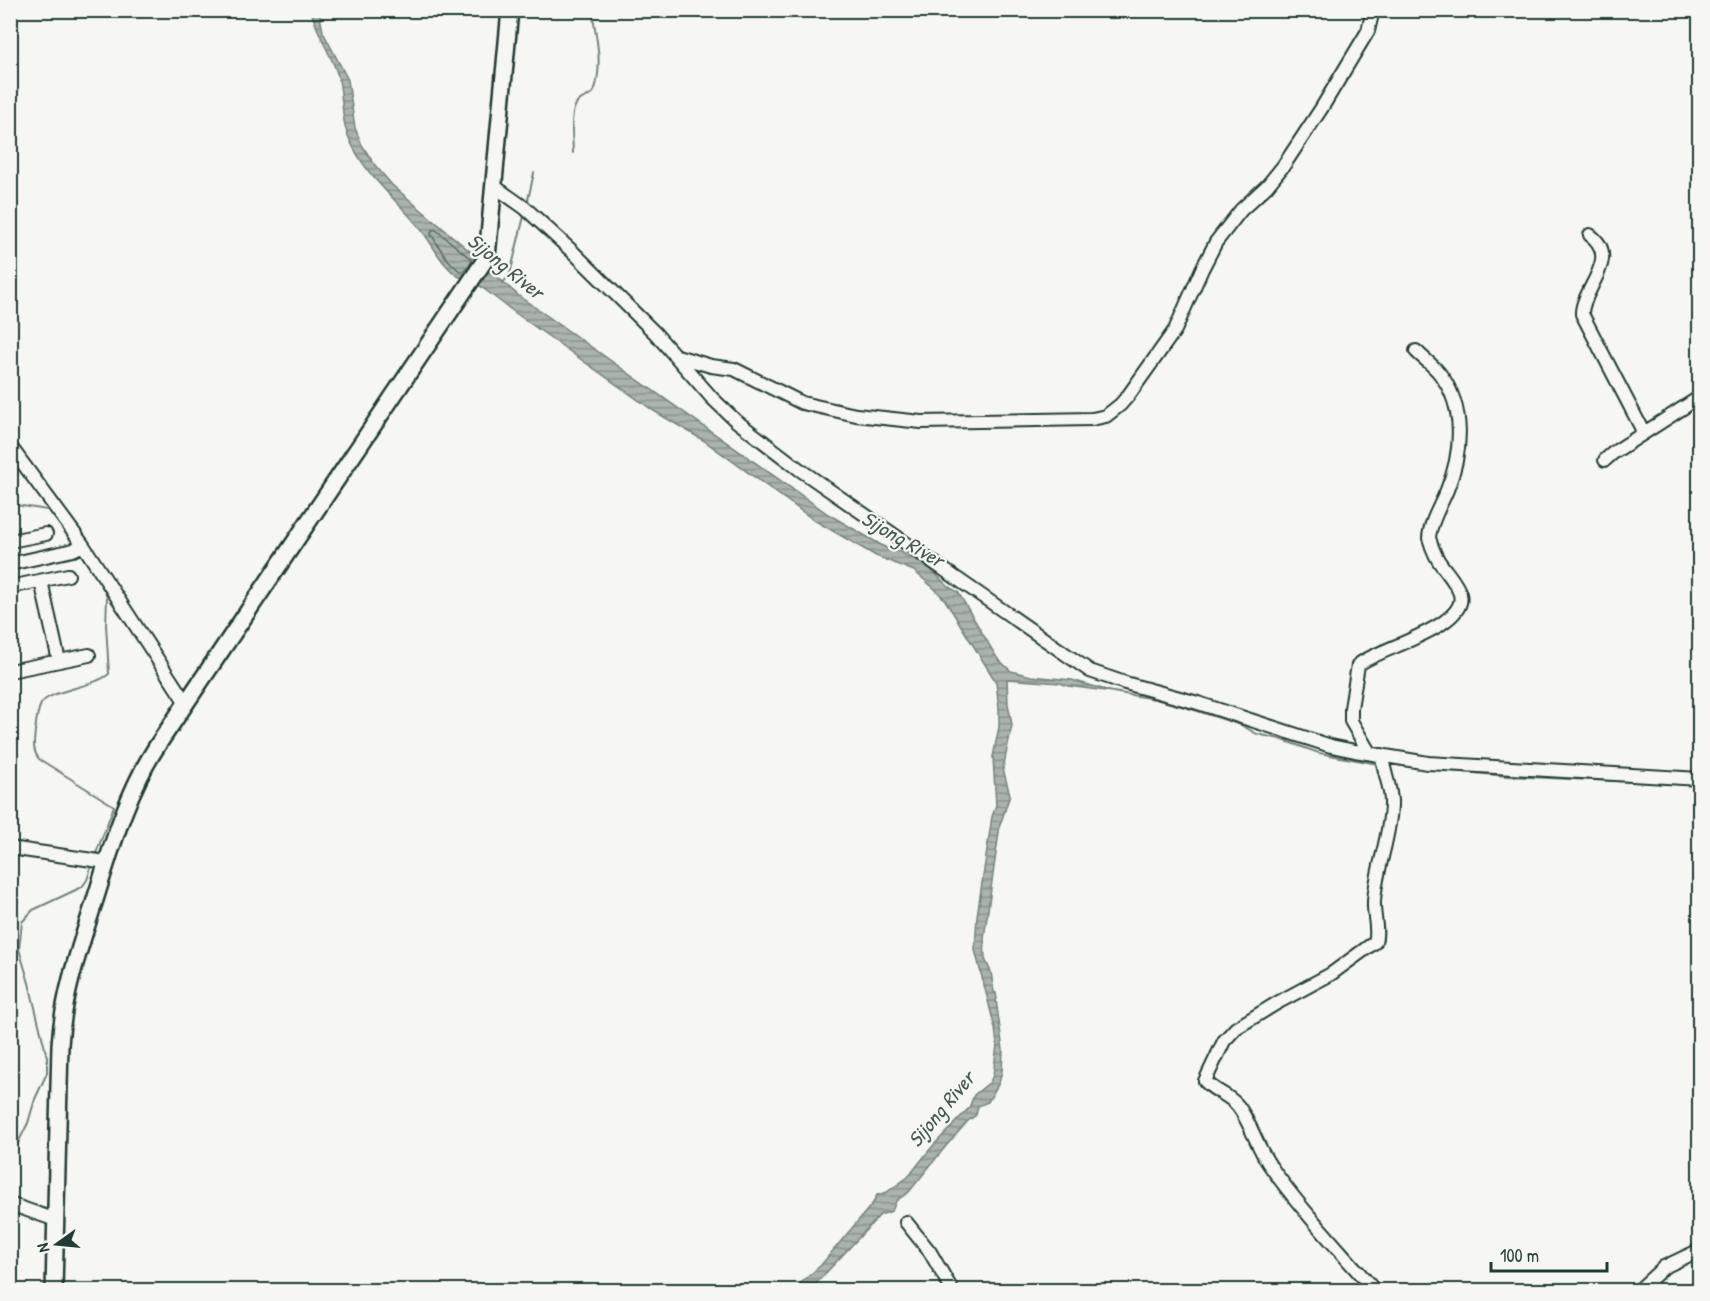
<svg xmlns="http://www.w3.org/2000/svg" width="1710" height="1301" viewBox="0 0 1710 1301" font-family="'Patrick Hand',sans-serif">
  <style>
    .water { fill: url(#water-rules); stroke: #72847d; stroke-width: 1.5 }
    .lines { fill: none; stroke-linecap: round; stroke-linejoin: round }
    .shore { stroke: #576c65; stroke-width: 1.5 }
    .stream { stroke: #72847d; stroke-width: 2 }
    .minor-casing { stroke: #1f3d34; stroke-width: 16 }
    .major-casing { stroke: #1f3d34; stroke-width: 20 }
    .minor { stroke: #f6f6f2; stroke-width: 12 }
    .major { stroke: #f6f6f2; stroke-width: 15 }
    .labels { text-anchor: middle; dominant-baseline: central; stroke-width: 4.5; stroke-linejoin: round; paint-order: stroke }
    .water-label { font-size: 21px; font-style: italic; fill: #425a52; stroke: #f6f6f2 }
  </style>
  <defs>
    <pattern id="water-rules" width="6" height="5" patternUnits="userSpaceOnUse" patternTransform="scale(1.5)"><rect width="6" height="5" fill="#aab3ae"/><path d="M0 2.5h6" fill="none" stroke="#8a938e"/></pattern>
  </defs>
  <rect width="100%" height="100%" fill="#f6f6f2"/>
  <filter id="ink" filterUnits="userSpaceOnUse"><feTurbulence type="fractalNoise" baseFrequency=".0167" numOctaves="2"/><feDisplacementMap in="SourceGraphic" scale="12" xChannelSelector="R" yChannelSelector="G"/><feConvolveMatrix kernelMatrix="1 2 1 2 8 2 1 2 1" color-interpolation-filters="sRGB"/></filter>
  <g filter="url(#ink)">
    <path class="water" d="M311 11H319L323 32 348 80 355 128 362 145 374 164 392 185 479 259 468 277H459C439 263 434 245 419 227 394 196 362 174 347 133 340 113 344 90 336 70 328 50 317 32 311 11Z
      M486 267 519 296 828 514 888 549 900 552 926 565 949 587 958 592 997 658 1011 671 1031 676 1072 680 1113 692 1068 686 1060 683 1007 679 1008 704 1012 725 1003 769 1010 795 1000 825 984 938 985 959 991 972 994 992 996 993 997 999 996 1000 1003 1050 1002 1071 999 1083 988 1102 978 1106 976 1115 968 1121 946 1146 909 1192 896 1201 892 1211 880 1215 810 1290H793L821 1265 873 1203 877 1195 887 1192 908 1177 931 1148 969 1108 974 1095 990 1082 993 1075 997 1045 995 1028 975 950 977 916 992 817 996 805 993 757 999 727V709L996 682 945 600 936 590 914 571 876 556 814 520 703 440 654 411 514 312 475 282Z"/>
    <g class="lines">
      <path class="shore" d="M432 230H436L471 259V263L464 271 461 272C447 262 440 248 431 234Z"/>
      <path class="stream" d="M573 153C573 142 569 112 577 103 582 96 592 98 595 89 603 62 596 37 592 10
        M527 204 534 173
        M503 283 510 274 525 212
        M10 504 47 510 54 515
        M1113 692 1155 699 1185 707 1241 725 1257 734 1280 739 1319 753 1378 764
        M1388 764 1424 768
        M1430 769 1507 776 1700 785
        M95 856 114 806 39 759C32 750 34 742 35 731 36 722 37 712 41 704 49 690 92 688 109 674L106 625 107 598 103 586
        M10 1175 17 1145 28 1123 35 1099 47 1073V1057L29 983 19 949 22 922 33 910 82 887 87 880 92 865"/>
      <defs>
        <path id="minor" d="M494 186 525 208 574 253 655 333 712 398 735 420 799 469 1090 671 1125 683 1198 703 1331 746 1355 751 1428 763 1700 779
          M1590 235C1622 258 1581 290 1582 314L1644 433
          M677 356 711 366 734 369 802 403 856 415 921 422 1092 419 1106 416 1120 405 1128 396 1175 330 1202 269 1216 242 1241 210 1267 186 1284 165 1321 109 1368 31 1373 10
          M10 446 83 545 186 703
          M1605 460 1613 453 1700 397
          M10 541 46 534
          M10 564 73 550 83 545
          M41 581 59 661
          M10 587 68 575
          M10 671 89 655
          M1369 752 1351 721V708L1358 665C1376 649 1469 627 1460 594 1457 584 1449 575 1443 567 1436 559 1432 548 1429 538 1430 522 1441 505 1447 490 1462 453 1466 408 1440 374 1434 366 1424 359 1416 351
          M10 848 106 862
          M10 1204 56 1220
          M906 1222 930 1252 952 1290
          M1374 1290C1339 1249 1302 1211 1271 1167 1257 1148 1252 1125 1238 1106 1228 1094 1215 1092 1205 1081L1224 1041 1236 1028 1277 1003 1331 974 1375 942C1379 931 1373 914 1374 901 1376 869 1390 838 1391 805 1392 788 1383 772 1382 755
          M1639 1290 1664 1267 1700 1250"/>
        <path id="major" d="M54 1290 60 1045C63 995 79 950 94 903 111 849 126 794 157 746L487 257 510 10"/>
      </defs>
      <use href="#minor" class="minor-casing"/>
      <use href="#major" class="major-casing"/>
      <use href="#minor" class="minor"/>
      <use href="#major" class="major"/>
    </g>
  </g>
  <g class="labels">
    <g class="water-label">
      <text transform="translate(506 266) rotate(39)">Sijong River</text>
      <text transform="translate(903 539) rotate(30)">Sijong River</text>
      <text transform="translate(941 1109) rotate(-50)">Sijong River</text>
    </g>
  </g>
  <rect width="1710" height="1301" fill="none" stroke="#f6f6f2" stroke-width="36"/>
  <rect x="18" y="18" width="1674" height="1265" fill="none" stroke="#1f3d34" stroke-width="2" filter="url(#ink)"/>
  <g transform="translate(57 1244) rotate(255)" stroke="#f6f6f2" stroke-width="4.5" paint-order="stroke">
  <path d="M0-4.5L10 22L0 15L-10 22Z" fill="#1f3d34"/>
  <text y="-9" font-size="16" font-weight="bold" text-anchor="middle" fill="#1f3d34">N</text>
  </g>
  <path d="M1491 1262v9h116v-9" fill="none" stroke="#1f3d34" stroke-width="3"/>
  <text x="1500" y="1262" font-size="18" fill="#1f3d34" stroke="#f6f6f2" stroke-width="4.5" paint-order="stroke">100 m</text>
</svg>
